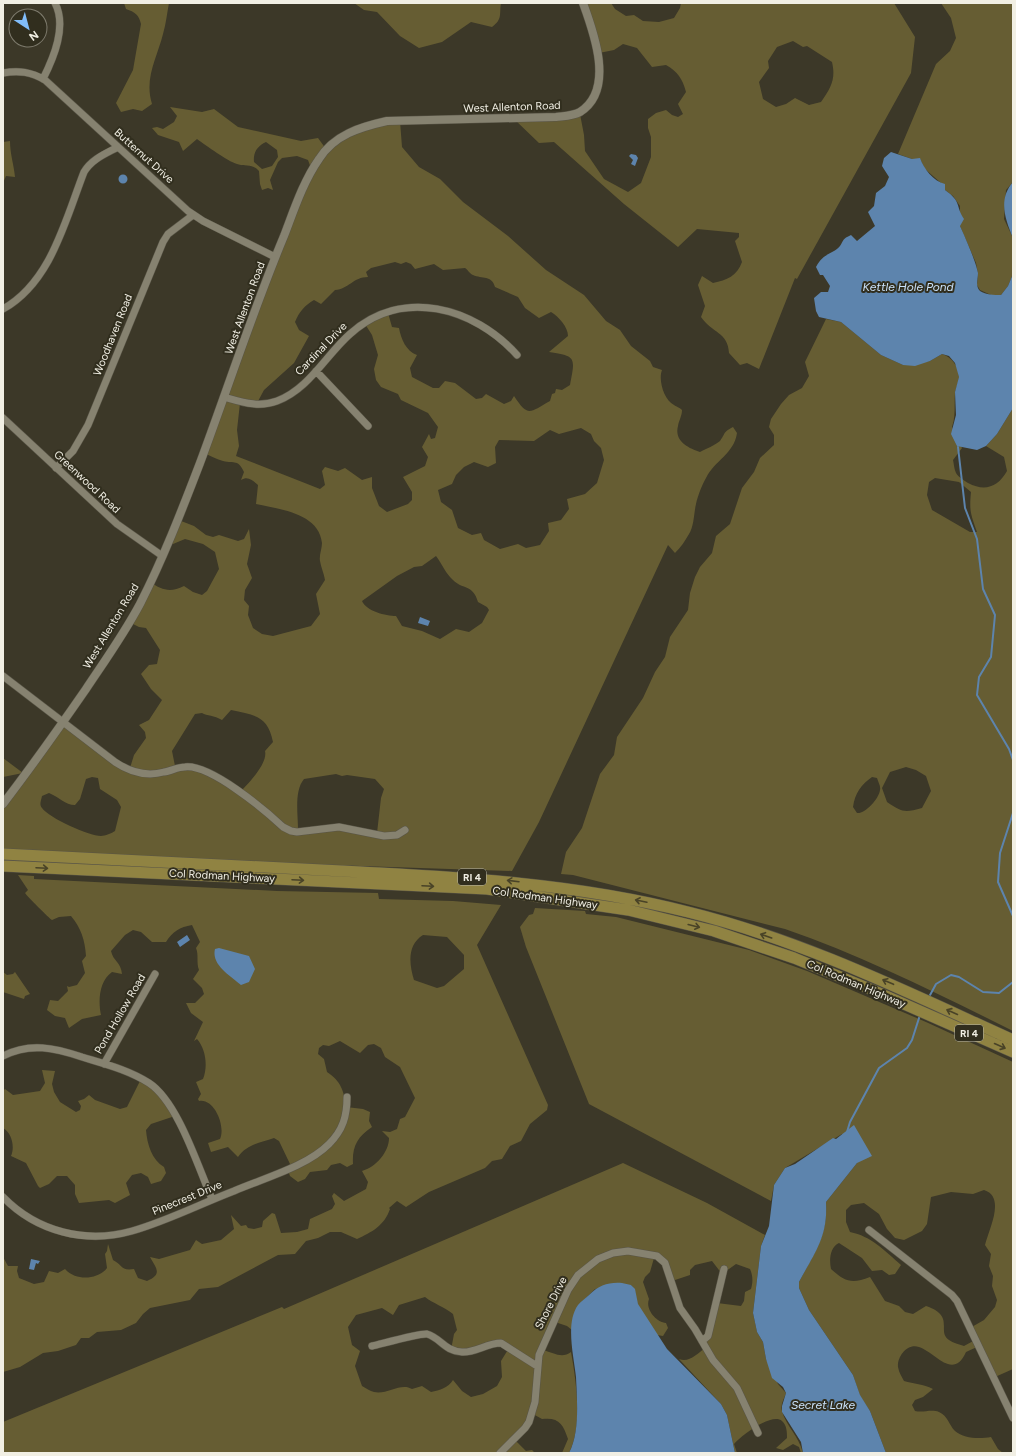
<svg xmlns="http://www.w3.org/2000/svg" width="1016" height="1456" viewBox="0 0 1016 1456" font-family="Figtree,sans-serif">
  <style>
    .green { fill: #665d33; fill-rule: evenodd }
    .water { fill: #5d84ad }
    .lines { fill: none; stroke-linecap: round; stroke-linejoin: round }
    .stream { stroke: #5d84ad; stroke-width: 2 }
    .minor-casing { stroke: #595547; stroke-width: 8 }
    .tertiary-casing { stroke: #595547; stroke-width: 9 }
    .trunk-casing { stroke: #595547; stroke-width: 12 }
    .minor { stroke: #868270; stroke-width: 7 }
    .tertiary { stroke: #868270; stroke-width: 8 }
    .trunk { stroke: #908342; stroke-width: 11 }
    .oneway { stroke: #494327 }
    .labels { text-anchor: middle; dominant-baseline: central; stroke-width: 4; stroke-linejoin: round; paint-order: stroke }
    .shield { fill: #312e1e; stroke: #b7b5a9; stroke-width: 1 }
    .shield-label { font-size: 10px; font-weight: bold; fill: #f1efe4 }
    .street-label { font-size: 11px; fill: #f1efe4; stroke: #312e1e }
    .water-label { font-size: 12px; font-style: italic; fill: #cbe3fc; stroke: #312e1e }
  </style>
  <rect width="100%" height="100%" fill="#3c3828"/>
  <path class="green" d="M124 3H169C167 13 166 24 163 34 157 58 144 78 152 104L142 111 133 109 121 112 116 103 133 70 141 24C139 15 135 12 126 9Z
    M354 3H501C499 14 503 19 492 27L471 22 442 42 419 48 400 36 377 12 364 10Z
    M583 3H611L615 9 626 16 634 15 643 21 659 22 674 18 680 8 681 3H894L915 37 911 73 797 279 795 278 759 369 747 363 740 365 729 353C728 332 712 333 701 317L705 306 698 285 702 276 713 283C727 280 737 276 742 262L735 241 739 237V233L697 229 678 247 624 204 554 142 539 143 514 119 580 114 584 135 585 151 604 179 628 192 641 183 651 157V137L648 128V119L656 113 666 110 672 115 678 117 683 114 678 104 686 92C682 78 678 72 666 65L652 67 637 48 623 44 614 50 599 53ZM793 41 803 47 807 46 832 62C836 79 831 88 821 102L809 105 795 98 786 104 776 107 763 99 759 82 769 68 768 61 777 47Z
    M941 3H1013V182L1006 190 1004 219 1013 238V274L1008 286 1001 295H991L980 290 977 285 978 274 976 263 960 226V206L953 196 945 190 941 183 925 169 920 159H912L898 154 936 64 950 51 956 38 951 18Z
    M170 107 202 112 214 109 238 127 301 141 318 138 326 149 347 134 400 121 402 147 419 167 440 179 463 202 508 236 546 270 584 295 606 321 620 330 631 346 650 361 653 367 662 370C658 380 664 400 674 405 677 407 679 407 682 410 682 416 679 420 678 426 674 441 688 448 700 452 706 449 715 445 720 441 726 433 722 433 733 427L737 433C734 454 715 460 706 478 702 485 698 495 696 504 694 512 694 527 689 534 685 541 681 547 675 553L668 545 539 822 512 871 3 854V801L60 723 102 753 130 768 134 755 146 738 145 732 139 725 149 720 162 700 151 689 141 674 149 665 157 664 160 650 146 628 139 627 127 621 150 582C162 590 170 593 184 586L193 592 202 595 207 591 219 569 215 552 203 544 185 539 173 544 166 541 176 519 194 526 206 535 213 537 219 535 238 541 244 539 249 529 251 545 247 564 252 578 245 590 244 600 249 606 248 615 253 628 262 634 273 636 311 626 320 614 316 594 325 580C324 574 321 567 320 561 319 555 322 549 322 543 319 513 279 509 256 504L258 485C252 480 248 476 241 480L244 472C238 459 235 464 223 461 216 459 209 455 202 452L312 171 308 160 297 156 282 158 278 162 270 180 273 190 268 188 262 190 260 184 259 171C252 163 246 167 237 164 227 161 207 146 197 139L183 151 179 142 158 135 152 128 157 127 163 129 174 122 177 116ZM266 142 277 150 278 157 272 166 262 169 254 162C253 153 257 146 266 142ZM395 262 401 264 406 262 411 264 415 269 434 264 443 270 465 268C468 270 470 274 473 275 482 279 492 275 495 287L518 297 525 308 539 318 551 312C559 317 568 327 568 336L549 352C577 356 575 358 570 385L562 390 556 389 555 393 552 394 550 401C529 413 528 417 514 396L511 401 504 404 486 394 482 398 476 399 455 383 445 381 439 388H433L412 377 410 368 417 355C406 351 401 339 399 328L392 327 388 313 365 324 372 335 378 355 374 369 376 380 381 387 398 394 401 400 428 413 438 427 435 438 431 439 429 434 422 447 428 457 425 466 403 477 412 492V500L408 504 387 512 379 506 372 488V477L362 480 345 468 338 471 325 467 322 471 325 485 320 489 236 456 239 446 237 430 240 403 256 405 264 390 294 363 309 336 299 330 295 322C299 312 305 305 314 300L321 304 335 290C349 289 353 277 368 277L366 272 371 268ZM581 428 591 434 594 441 601 448 604 460 597 483 585 494 567 499 569 509 561 520 548 523 549 531 540 545 526 548 518 544 500 549 484 540 481 533 472 535 458 528 452 510 441 502 438 490 452 484 456 475 464 467 474 462 488 467 496 463 495 447 499 440 534 441 550 430 559 434ZM436 556C442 564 446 574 453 580 463 590 473 584 478 602L487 607 489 610 482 623 469 632 456 629 440 639 422 631 402 626 396 616C386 616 366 611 362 601L397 576 414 567 422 566ZM231 710C255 715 268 716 273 742L265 751C268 763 249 783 241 791L198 769 175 766 172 751 195 714 202 713C207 716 214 715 222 720ZM336 774 342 776 347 775 375 779 384 789 381 798 377 833 348 826 298 829C298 814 294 791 304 779ZM92 777 98 778 100 789 117 800 121 807 115 831C112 833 105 836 101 836 89 836 49 818 42 808 39 805 41 801 42 796L49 793C59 797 65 805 75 805L80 799 86 779Z
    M10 141C10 154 14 165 15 177L6 176 3 183V142Z
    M826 319 841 322 881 355 903 365 930 361 942 354C952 357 959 367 959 377 959 382 956 388 955 393 954 405 956 415 952 427L962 448 953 460C954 464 954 469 956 473 959 478 964 480 968 483 985 492 998 487 1007 471L1004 457 986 446 997 434 1013 408V1031C939 994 863 956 785 929L573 875 561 874 566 852 582 828 600 774 614 755 617 737 643 698 655 672 665 657 670 637 688 610 690 593 695 577 700 567 712 553 716 536 730 524 742 488 754 472 760 458 774 445V435L769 427 771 419 781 404 789 395 802 388 809 376 805 362ZM935 478 959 482 971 492C969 512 971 514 977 532H970L932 510 927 495 929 482ZM906 767 916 770 926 776 931 791 922 808C904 813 902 812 887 802L882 788 890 772ZM872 777 877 778C878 782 881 786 880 790 879 799 865 814 857 813L853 807C855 793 861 785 872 777Z
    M3 758 23 773 3 777Z
    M18 875 34 876V879L277 891 378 893 379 899 453 901 501 905 477 945 548 1105 547 1110 530 1124 521 1141 510 1146 502 1159 492 1161 485 1168 429 1192 406 1207 397 1201 389 1208 390 1209C384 1226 372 1232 357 1239L341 1232H330L318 1238 306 1241 295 1254 278 1255 218 1287 199 1289 190 1300 150 1308 143 1314 136 1323 121 1330 97 1332 89 1338H81L76 1345 58 1351 43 1353 20 1367 3 1372V1257L8 1266H18L17 1271 19 1278 34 1284 44 1282 49 1271 58 1273 65 1269C75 1281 98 1280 107 1268L105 1254 107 1251 108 1244 113 1260C123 1265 120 1271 134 1269L138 1278 147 1281C163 1274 156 1268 150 1257L159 1259 190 1250 196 1240 202 1244 221 1240 234 1229 231 1215 241 1226 246 1225 248 1228 254 1229 262 1227 263 1221 272 1213 275 1214 281 1233 297 1232 308 1229 310 1219 332 1209 335 1204 332 1196 334 1193 344 1201 366 1189 368 1182 362 1171C376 1167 389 1152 389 1138L382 1131 390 1132 397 1129 400 1119 405 1117 415 1098 400 1067 385 1057 381 1048 374 1044 368 1045 360 1053 340 1041 329 1046 323 1045 319 1048 318 1054 324 1059 327 1072C341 1081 344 1091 346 1107L363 1109 370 1112 369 1121 372 1127C357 1137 352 1147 353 1164L347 1167 340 1163 331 1165 327 1170 310 1172 305 1179 298 1182 290 1176 287 1168 290 1164 279 1141 274 1138C260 1143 247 1144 238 1157L228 1147 211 1152 208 1143 220 1139C226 1126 214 1098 199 1101L198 1099 201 1094 196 1082 203 1079C208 1067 206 1049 197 1039L194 1041 203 1022 191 1013 186 1003H195L204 994 202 988 193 979 199 970C196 962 199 955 196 948L200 942 192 925C180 927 172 932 166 942H152L141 932 133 930 125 935 111 951C113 961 121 962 122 974L112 972C99 981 98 1001 101 1015L82 1019 69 1028 65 1018 55 1016 47 1010 50 1000 58 1001 68 991 67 986 69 987 77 985 85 973 82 961 86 956C85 940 81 928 71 916L59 917 52 920C50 919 26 895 25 893L28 890ZM423 935 447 937 464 955V969L444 986 437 988 414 980C409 964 407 945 423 935Z
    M535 908 585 911 586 914 616 917 749 950 807 971 926 1022 1013 1062V1369L995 1377 979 1346 966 1352C953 1381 935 1352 919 1347 907 1343 897 1357 898 1367 899 1373 902 1377 904 1381 914 1384 923 1384 933 1389L923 1397 915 1400 912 1405 915 1411C923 1413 931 1409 939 1412 948 1416 949 1425 955 1431 964 1439 980 1439 991 1437L998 1449 1003 1453H886L870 1411 860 1396 853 1375 809 1310 799 1288V1282C814 1253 828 1236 826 1202L857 1163 842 1134 785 1168 774 1185 771 1201 589 1104 526 947 520 927 529 915 533 914ZM984 1190C1006 1197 989 1229 985 1245L991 1254 989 1266 993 1276 992 1286 997 1300 995 1307 984 1320 970 1328 975 1340 964 1346C959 1344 953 1343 949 1340 936 1331 956 1316 926 1306L913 1314 905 1312 899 1306 885 1301 870 1277C852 1284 845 1282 831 1269 829 1260 830 1247 839 1243L862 1258 872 1271 882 1270 889 1275 895 1274 901 1265C885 1251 871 1236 850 1232L846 1222V1210L851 1205 864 1203 879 1214 887 1229 895 1238 904 1240 922 1231 927 1224 931 1197 951 1192 973 1194Z
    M3 972 7 975 13 974 15 972 30 994 25 996 24 999 3 992Z
    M42 1070 55 1071 52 1084 54 1092 60 1102 76 1112 80 1110 81 1106 78 1101 84 1099 89 1095 95 1100 120 1109 127 1107 141 1079 159 1090 175 1116 151 1124 146 1130C147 1144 152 1160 164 1167L166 1173 161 1181 151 1184 148 1177 141 1173 132 1175 126 1183 130 1195 115 1203 109 1200 79 1203 75 1194V1185L67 1176H57L49 1184 40 1188 38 1186 26 1163 11 1156C15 1147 12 1133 3 1128V1091L5 1089 13 1095 40 1091 45 1083Z
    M623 1163 707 1203 765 1235 761 1246 753 1313 757 1332 763 1342 766 1359 778 1384 786 1393C784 1399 780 1405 782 1411 786 1426 799 1436 803 1453H801L799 1447 793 1444 783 1450 776 1448 787 1438C787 1433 787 1425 782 1421 772 1412 741 1436 734 1444L737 1453H735L727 1415 721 1404 679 1359C689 1363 697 1354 705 1348L702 1341 717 1303 741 1306 744 1301 745 1292 751 1289C753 1282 753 1276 750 1269L736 1264 722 1274 712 1261 695 1265 690 1270V1275L672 1281 667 1265 654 1258 650 1272 645 1277 643 1282 649 1299C645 1309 656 1322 666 1323L668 1328 663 1336 657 1335C650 1326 643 1316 638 1305 635 1298 637 1291 631 1285L595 1289 578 1306 574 1316 572 1330 567 1326 555 1322 543 1350C554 1353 562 1359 571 1352 576 1380 583 1426 569 1453H562L568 1439C563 1424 559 1417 542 1419L533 1414 515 1440 526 1451 532 1450 535 1453H3V1422L282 1307 284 1309ZM425 1297C434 1304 443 1306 453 1314L457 1330 454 1334 451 1350 467 1353 504 1344 509 1348 501 1361 502 1377 497 1386 483 1394 471 1397 462 1391 453 1380C448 1388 440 1390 431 1392L422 1386 412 1389C401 1382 387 1395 374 1392 370 1391 366 1388 362 1386L355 1366 360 1351 352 1345 348 1327 356 1315 382 1308 393 1315 399 1305Z"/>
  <path class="water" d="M891 152 912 159 920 158C924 169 933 181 945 184V190C962 202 955 205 964 219L960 226C965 237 976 262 978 273 978 279 975 286 980 291 986 295 994 295 1001 295L1008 286 1013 274V408L997 434 986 446 977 450 957 446 951 434 956 415 955 392 959 377 955 363 949 356 942 354 930 361 915 366 903 365 881 355 841 322 819 317 816 311 814 298 821 292H828L830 286 823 275H820L816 267C824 252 832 255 840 246 844 240 842 239 851 235L857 241 875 226 868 212 874 206 876 193 885 186 889 177 882 166 884 158Z
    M631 154 636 155 638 158 635 166 631 164 633 160 629 156Z
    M118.5 179a4.5 4.5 0 1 1 9 0a4.5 4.5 0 1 1-9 0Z
    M1013 182V238C1005 219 998 199 1013 182Z
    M420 617 430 621 428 626 418 623Z
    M187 935 190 940 180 947 177 942Z
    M219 948 249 956 255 969 249 982 241 985C231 976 211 965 215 949Z
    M854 1125 872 1156 857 1163 826 1202C828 1237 815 1252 799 1282V1288L809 1310 853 1375 860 1395 870 1411 886 1453H803L801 1442 782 1412V1406L786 1393 783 1387 772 1378 766 1359 763 1342 757 1332 753 1313 761 1246 769 1226 774 1185 785 1168 795 1164 833 1138 836 1139Z
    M31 1259 40 1261 38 1264 36 1263 34 1270 29 1269Z
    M622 1283 631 1285 635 1289 638 1304 667 1349 721 1404 727 1415 735 1453H569C580 1432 577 1401 576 1377 574 1357 565 1323 578 1305 581 1301 586 1298 589 1295 599 1285 609 1282 622 1283Z"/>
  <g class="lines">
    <path class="stream" d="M958 447 965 508 977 539 983 589 995 615 991 657 979 677 977 695 1009 749 1013 760
      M1013 813 1000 853 998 882 1013 916
      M929 997 936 984 951 975 959 977 983 992 999 993 1013 982
      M847 1132 850 1122 879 1068 907 1048 912 1040 920 1015"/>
    <defs>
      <path id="minor" d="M3 73C19 70 31 72 45 80L188 211 203 221 275 257
        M43 79C54 57 67 26 55 3
        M3 309C51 282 65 221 84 172 92 159 105 154 118 147
        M316 371 368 426
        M224 397C242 402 258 408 277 401 309 389 326 355 350 334 402 287 474 307 517 355
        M3 418 117 524 161 555
        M56 468 73 451 88 425 163 242 168 234 193 215
        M3 676 115 762C130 772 146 777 164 772 171 771 178 767 185 767 210 764 265 810 283 827L291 831 297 832 339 827 384 836 397 835 405 830
        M3 1056C30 1042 55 1048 82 1057 105 1064 129 1070 149 1083 178 1102 198 1167 212 1199
        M104 1064 155 974
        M3 1197C37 1232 86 1244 132 1231 167 1221 200 1204 234 1191 264 1178 306 1167 329 1144 343 1130 347 1116 347 1097
        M869 1230 952 1295 957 1301 1013 1418
        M702 1341 708 1336 724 1269
        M372 1346C381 1344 420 1333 427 1334 441 1338 444 1351 462 1352 475 1353 487 1343 501 1343L537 1366
        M500 1453 525 1428 529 1422 535 1402 539 1355 568 1290 578 1275 598 1259 613 1253 628 1251 657 1256 665 1263 680 1308 695 1329 713 1360 737 1388 758 1433"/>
      <path id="tertiary" d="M3 804C32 766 59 728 86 689 104 662 124 634 140 604 163 559 182 510 200 463 228 388 253 310 284 236 294 210 303 182 319 159 334 135 360 127 387 121L556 117C564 116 573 116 580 112 615 90 594 33 583 3"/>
      <path id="trunk" d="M3 854C116 859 229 865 342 871 458 877 575 883 688 912 802 940 907 992 1013 1040
        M3 866 487 889 628 910 714 931 794 958 870 989 1013 1052"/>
    </defs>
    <use href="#minor" class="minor-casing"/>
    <use href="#tertiary" class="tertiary-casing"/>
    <use href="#trunk" class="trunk-casing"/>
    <use href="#minor" class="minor"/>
    <use href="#tertiary" class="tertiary"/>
    <use href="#trunk" class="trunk"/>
  </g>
  <defs><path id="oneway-shaft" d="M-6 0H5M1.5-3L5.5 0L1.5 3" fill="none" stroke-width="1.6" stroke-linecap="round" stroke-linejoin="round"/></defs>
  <g class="oneway">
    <use href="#oneway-shaft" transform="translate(42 868) rotate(3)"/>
    <use href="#oneway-shaft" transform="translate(298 880) rotate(3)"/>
    <use href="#oneway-shaft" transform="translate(513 881) rotate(-173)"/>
    <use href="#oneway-shaft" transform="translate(428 886) rotate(3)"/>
    <use href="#oneway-shaft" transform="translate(641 901) rotate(-168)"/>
    <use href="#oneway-shaft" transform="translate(694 926) rotate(14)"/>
    <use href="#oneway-shaft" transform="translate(766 936) rotate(-161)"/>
    <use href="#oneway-shaft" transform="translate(888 982) rotate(-157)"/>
    <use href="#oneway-shaft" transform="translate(952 1012) rotate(-156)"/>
    <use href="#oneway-shaft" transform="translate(1000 1046) rotate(24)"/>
  </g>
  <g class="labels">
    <g class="shield">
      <rect x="458" y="869" width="28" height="16" rx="3"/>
      <rect x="955" y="1025" width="28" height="16" rx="3"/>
    </g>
    <g class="shield-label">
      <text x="472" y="877">RI 4</text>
      <text x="969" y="1033">RI 4</text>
    </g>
    <g class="street-label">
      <text transform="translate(512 107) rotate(-2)">West Allenton Road</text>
      <text transform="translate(144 156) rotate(42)">Butternut Drive</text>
      <text transform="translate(245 308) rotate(-70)">West Allenton Road</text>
      <text transform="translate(113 335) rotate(-68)">Woodhaven Road</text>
      <text transform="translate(321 349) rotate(-46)">Cardinal Drive</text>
      <text transform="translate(87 482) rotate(43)">Greenwood Road</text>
      <text transform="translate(111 626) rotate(-59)">West Allenton Road</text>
      <text transform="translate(222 876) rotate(3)">Col Rodman Highway</text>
      <text transform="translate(545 898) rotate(8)">Col Rodman Highway</text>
      <text transform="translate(856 984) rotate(23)">Col Rodman Highway</text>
      <text transform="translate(120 1014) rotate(-60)">Pond Hollow Road</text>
      <text transform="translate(187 1198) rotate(-22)">Pinecrest Drive</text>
      <text transform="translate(551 1303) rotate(-63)">Shore Drive</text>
    </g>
    <g class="water-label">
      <text x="908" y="287">Kettle Hole Pond</text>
      <text x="823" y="1405">Secret Lake</text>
    </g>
  </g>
  <rect width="1016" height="1456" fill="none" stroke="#f1efe4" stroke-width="8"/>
  <g transform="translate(28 28) rotate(144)"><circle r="19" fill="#312e1e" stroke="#7e7b6d"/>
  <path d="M0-3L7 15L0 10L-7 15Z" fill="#81bdfa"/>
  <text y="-6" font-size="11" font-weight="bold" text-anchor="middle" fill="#f1efe4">N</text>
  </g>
</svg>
